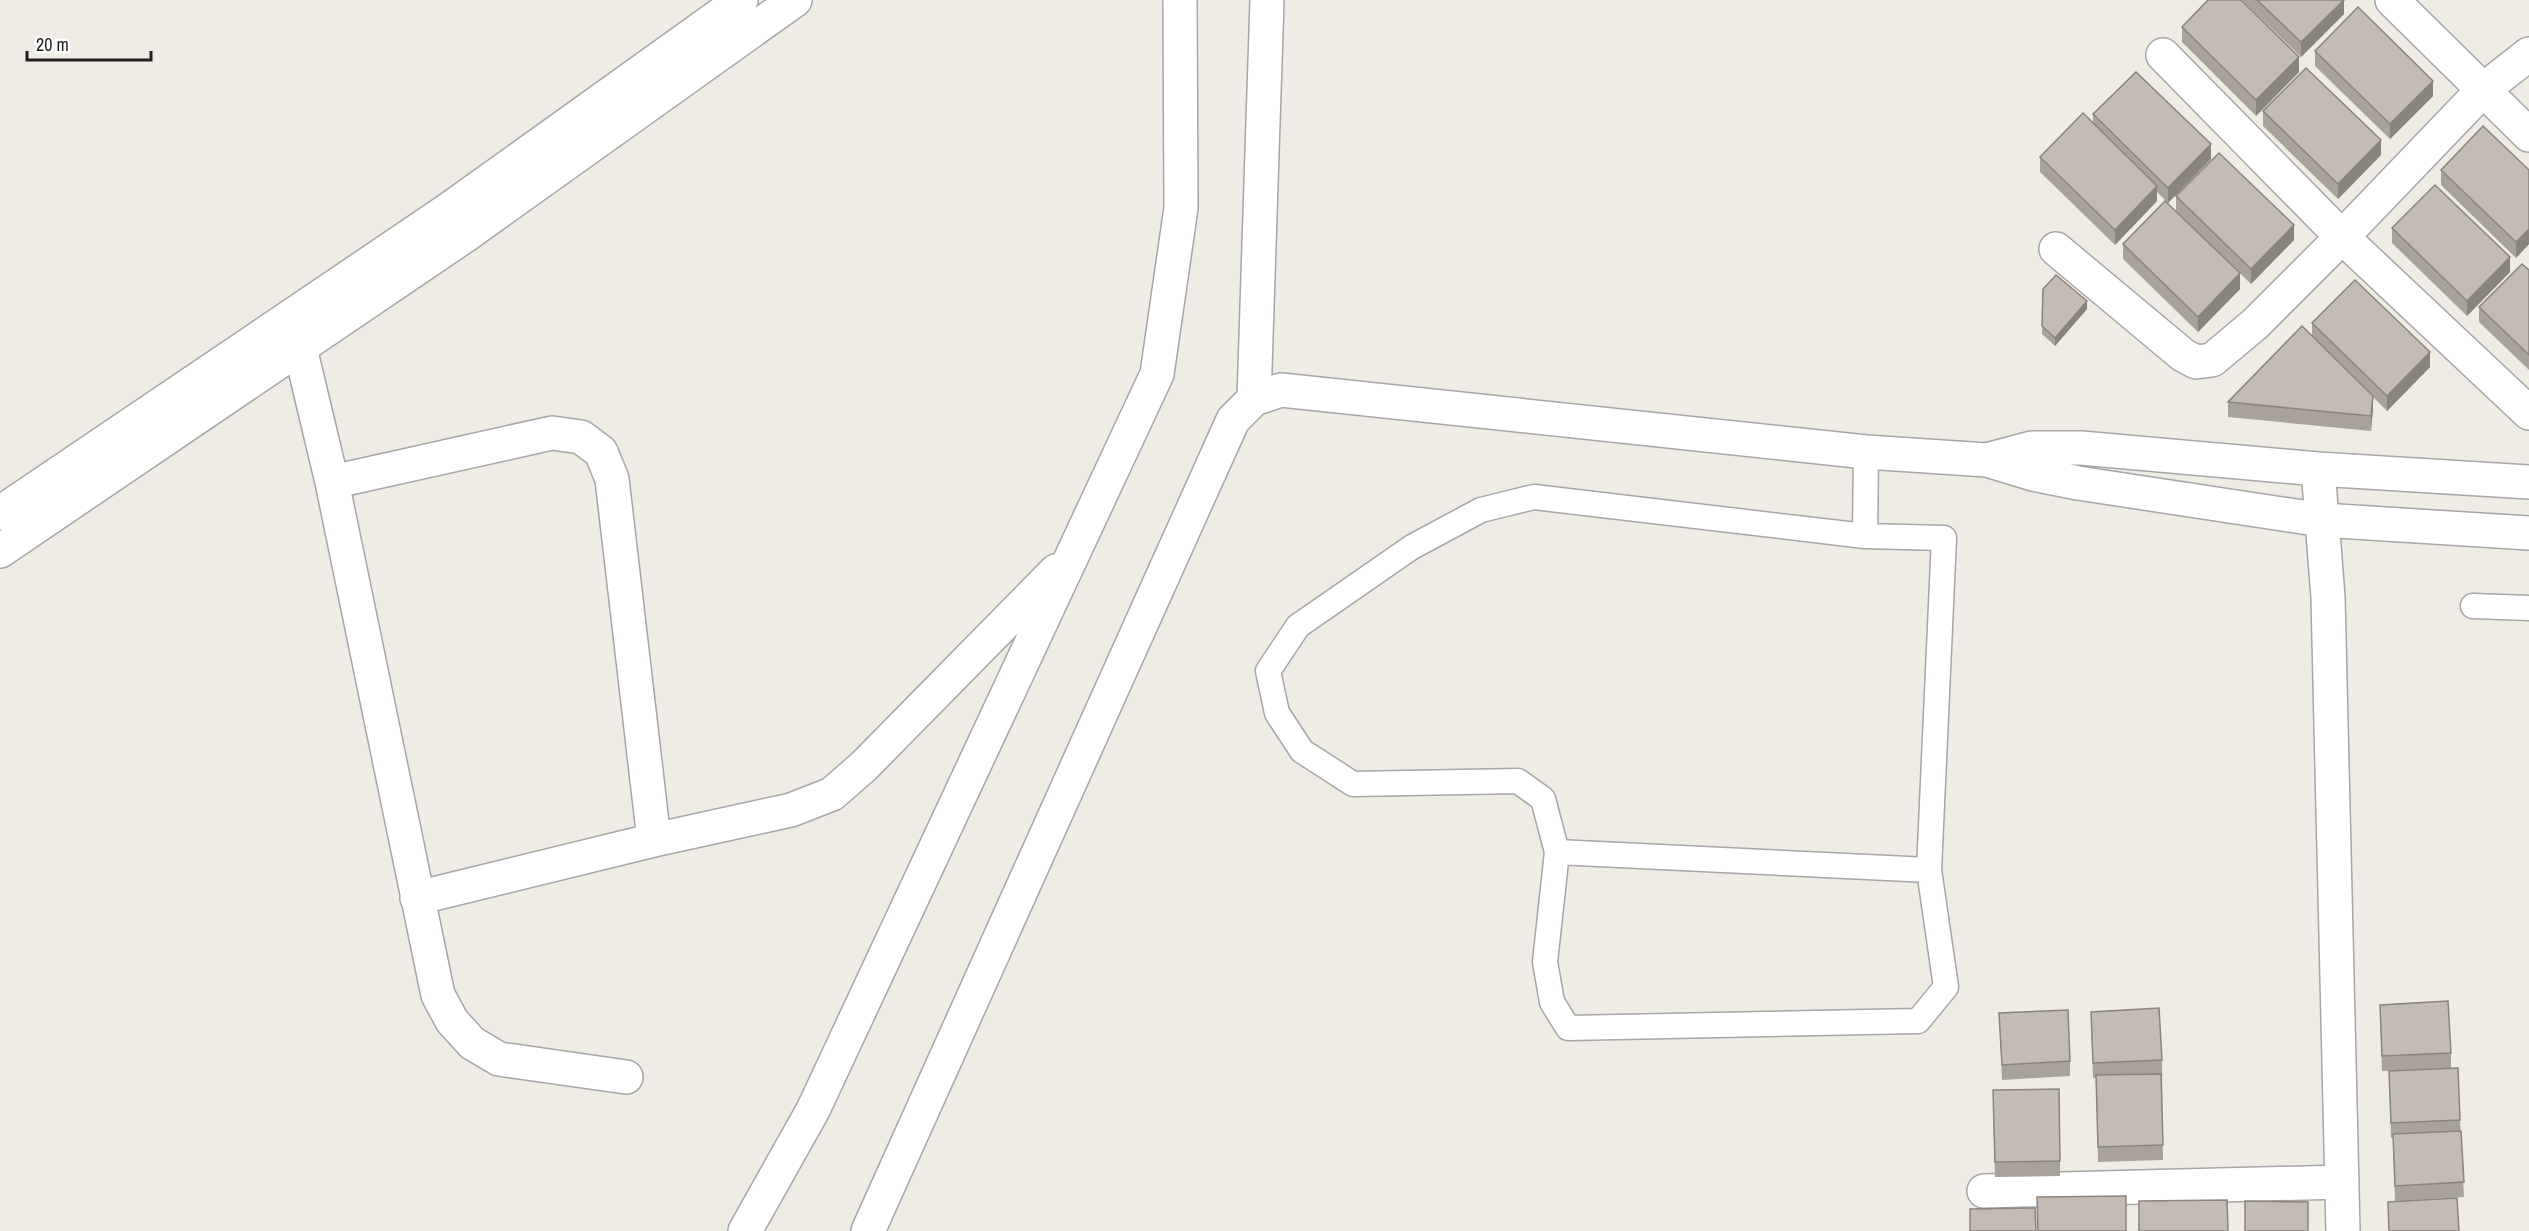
<svg xmlns="http://www.w3.org/2000/svg" width="2529" height="1231" viewBox="0 0 2529 1231" font-family="'Archivo Narrow',sans-serif">
  <style>
    .lines { fill: none; stroke-linecap: round; stroke-linejoin: round }
    .lane-casing { stroke: #a6a6a6; stroke-width: 27 }
    .street-casing { stroke: #a6a6a6; stroke-width: 36 }
    .lane { stroke: #fff; stroke-width: 24 }
    .street { stroke: #fff; stroke-width: 33 }
    .wall { fill: #a9a29b }
    .shaded-wall { fill: #89847e }
    .building { fill: #c4bcb4; stroke: #89847e; stroke-width: 1.5 }
  </style>
  <rect width="100%" height="100%" fill="#efece5"/>
  <g class="lines">
    <defs>
      <path id="lane" d="M1534 497 1865 536 1944 538 1929 870 1946 987 1918 1021 1568 1028 1552 1002 1545 962 1557 852 1543 799 1518 781 1353 784 1302 751 1277 713 1268 671 1298 626 1412 547 1481 510Z
        M1865 536 1866 452
        M2473 606 2529 608
        M1557 852 1929 870"/>
      <path id="street" d="M2392 0 2529 135
        M2163 55 2342 237 2529 413
        M2056 249 2183 355 2196 362 2212 360 2255 324 2342 237 2483 90 2529 54
        M290 317 300 348 332 482 438 995 452 1021 472 1043 499 1059 626 1077
        M1254 399 1267 0
        M1987 460 2032 448H2081L2318 469 2529 482
        M2318 469 2328 597 2343 1231
        M332 482 552 433 581 437 601 452 612 479 654 840
        M0 513 448 210 741 0
        M0 551 466 235 795 0
        M417 898 654 840 791 810 832 794 864 766 1056 571
        M1984 1191 2342 1182
        M745 1231 813 1110 1157 374 1181 208 1180 0
        M868 1231 1233 420 1254 399 1281 390 1866 452 1987 460 2033 474 2078 483 2322 520 2529 533"/>
    </defs>
    <use href="#lane" class="lane-casing"/>
    <use href="#street" class="street-casing"/>
    <use href="#lane" class="lane"/>
    <use href="#street" class="street"/>
  </g>
  <path class="wall" d="M2242 0H2344V14L2301 57Z
    M2182 27 2299 72 2256 116 2182 42Z
    M2315 51 2433 96 2390 139 2315 66Z
    M2263 111 2381 155 2338 199 2263 126Z
    M2093 114 2211 159 2168 203 2157 192V201L2115 245 2040 172V157L2093 123Z
    M2441 170H2529V244L2516 258 2441 185Z
    M2176 196 2294 240 2251 284 2176 211Z
    M2392 228 2510 272 2467 316 2392 243Z
    M2123 244 2240 289 2198 332 2123 259Z
    M2529 270V370L2479 322V307Z
    M2043 289 2087 309 2055 346 2042 334Z
    M2312 323 2430 367 2387 411 2373 397 2371 431 2228 417V402L2312 336Z
    M2380 1005 2451 1053V1068L2382 1071Z
    M2091 1012 2162 1060 2163 1160 2098 1162 2096 1078H2093Z
    M1999 1013 2070 1061V1076L2002 1080Z
    M2389 1071 2460 1120 2464 1197 2395 1201 2393 1138H2391Z
    M1993 1106 2060 1161V1176L1995 1177Z"/>
  <path class="shaded-wall" d="M2344 0V14L2301 57V42Z
    M2299 57V72L2256 116V100Z
    M2433 81V96L2390 139V124Z
    M2381 140V155L2338 199V184Z
    M2211 144V159L2168 203V188Z
    M2157 186V201L2115 245V230Z
    M2294 225V240L2251 284V269Z
    M2529 229V244L2516 258V242Z
    M2510 257V272L2467 316V301Z
    M2240 273V289L2198 332V317Z
    M2087 301V309L2055 346V338Z
    M2430 352V367L2387 411V396Z
    M2373 396V411L2371 431V416Z"/>
  <path class="building" d="M2208 0H2241L2299 57 2256 100 2182 27Z
    M2257 0H2344L2301 42Z
    M2358 7 2433 81 2390 124 2315 51Z
    M2306 68 2381 140 2338 184 2263 111Z
    M2136 72 2211 144 2168 188 2093 114Z
    M2083 113 2157 186 2115 230 2040 157Z
    M2483 126 2529 170V229L2516 242 2441 170Z
    M2219 153 2294 225 2251 269 2176 196Z
    M2435 185 2510 257 2467 301 2392 228Z
    M2165 201 2240 273 2198 317 2123 244Z
    M2522 264 2529 270V355L2479 307Z
    M2056 275 2087 301 2055 338 2042 326 2043 289Z
    M2355 280 2430 352 2387 396 2312 323Z
    M2302 326 2373 396 2371 416 2228 402Z
    M2448 1001 2451 1053 2382 1056 2380 1005Z
    M2159 1008 2162 1060 2093 1063 2091 1012Z
    M2068 1010 2070 1061 2002 1065 1999 1013Z
    M2458 1068 2460 1120 2391 1123 2389 1071Z
    M2161 1074 2163 1145 2098 1147 2096 1075Z
    M2059 1089 2060 1161 1995 1162 1993 1090Z
    M2461 1131 2464 1182 2395 1186 2393 1134Z
    M2126 1196V1231H2038L2037 1197Z
    M2457 1198 2459 1231H2389L2388 1202Z
    M2227 1200 2228 1231H2139V1201Z
    M2245 1201 2308 1202V1231H2245Z
    M2035 1208 2036 1231H1970V1209Z"/>
  <path d="M27 51v9h124v-9" fill="none" stroke="#1f1f1f" stroke-width="3"/>
  <text x="36" y="51" font-size="18" fill="#1f1f1f" stroke="#ffffff" stroke-width="4.5" paint-order="stroke">20 m</text>
</svg>
